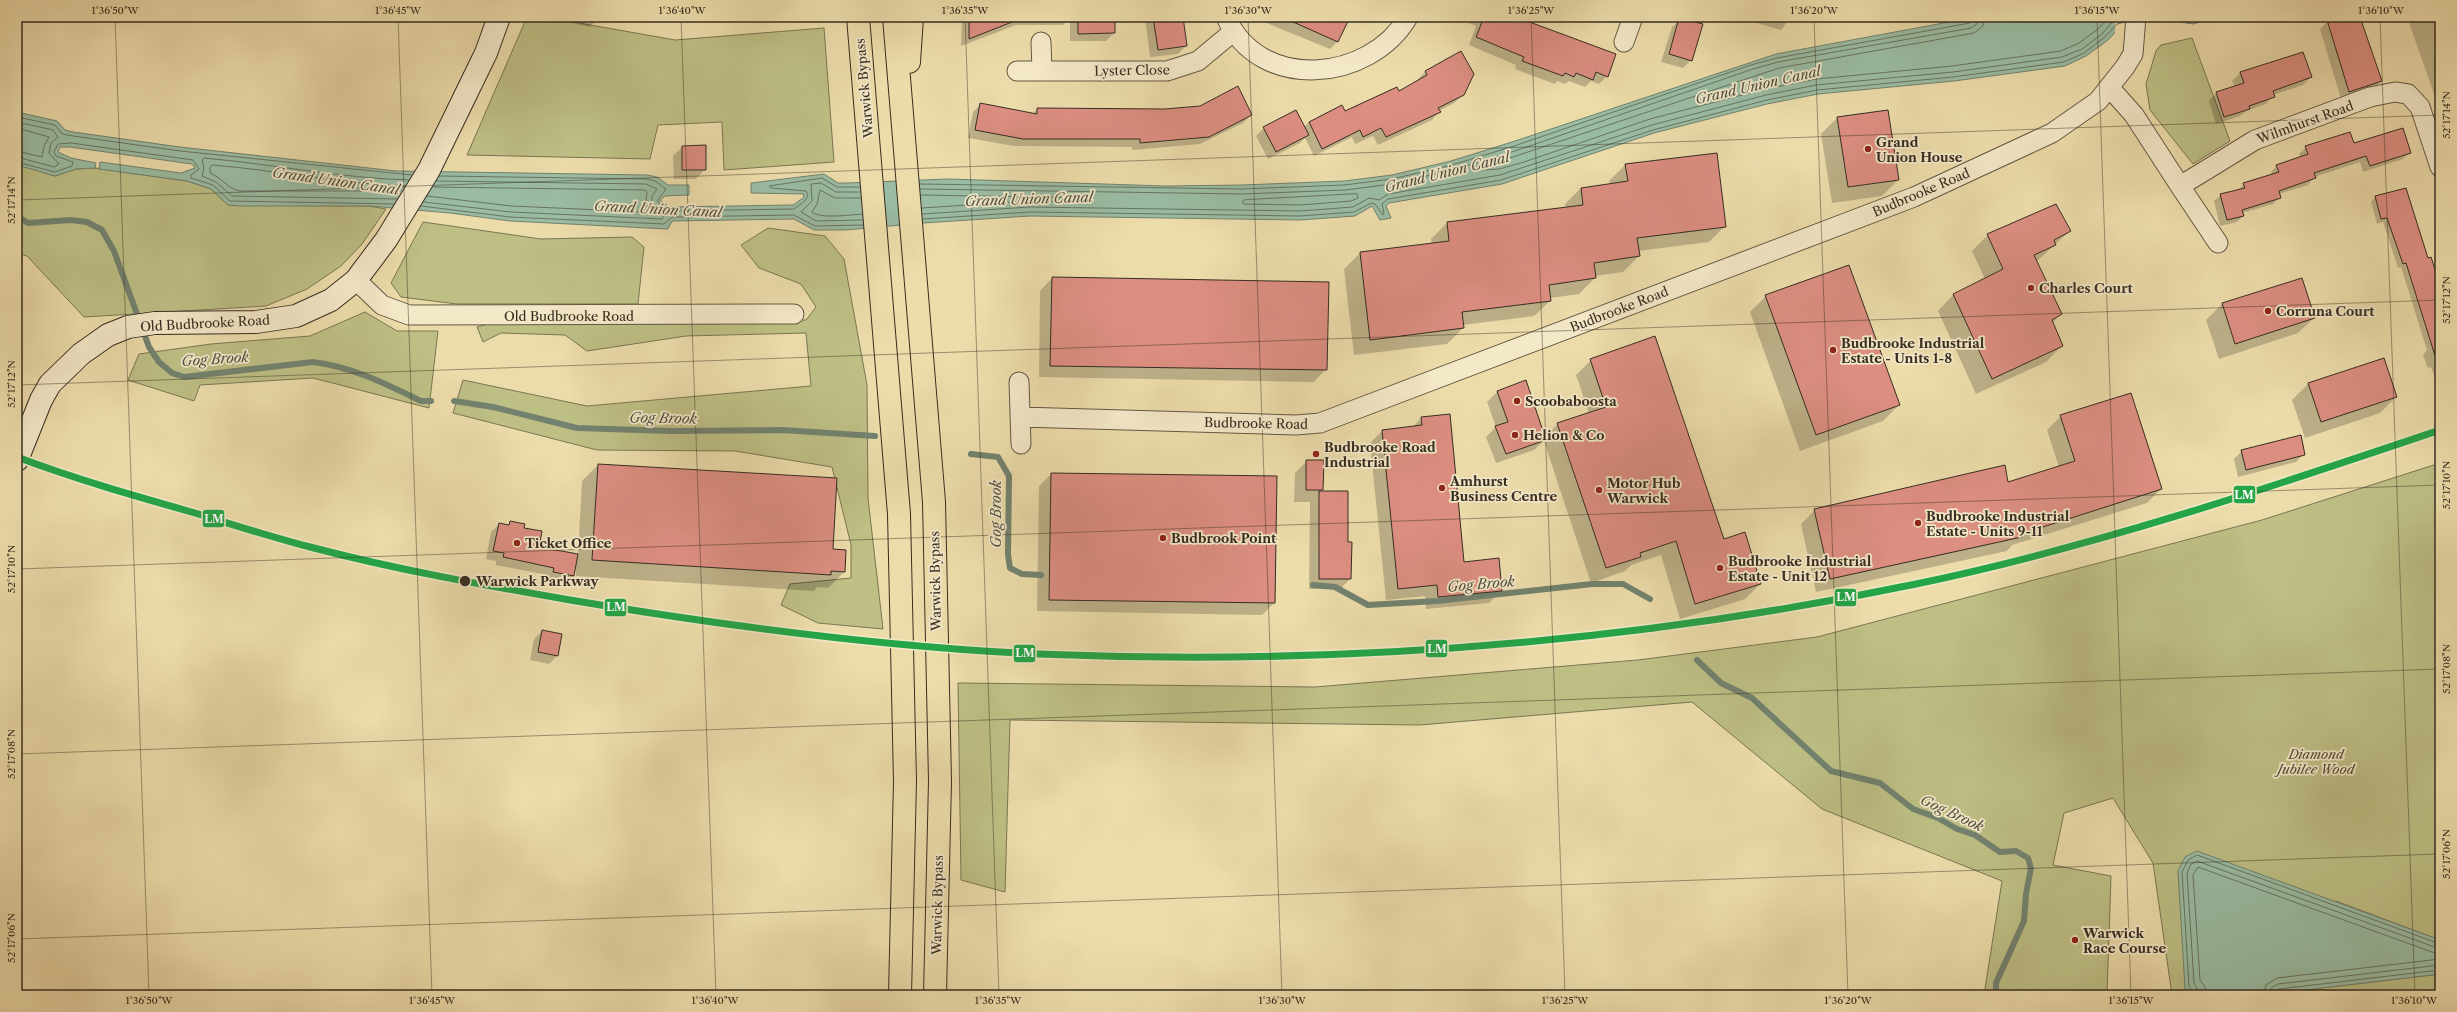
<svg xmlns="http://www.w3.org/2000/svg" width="2457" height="1012" viewBox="0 0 2457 1012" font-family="'Libre Caslon Text',serif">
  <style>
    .green { fill: #bdbf85; stroke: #7a7653 }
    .water { fill: #9abca3; stroke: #72826f }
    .pier { fill: #ecdcaa }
    .shadow { fill: #0003 }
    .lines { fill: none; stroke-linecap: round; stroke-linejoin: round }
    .shore { stroke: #687462; stroke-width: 1 }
    .stream { stroke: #72826f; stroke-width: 6 }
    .building { fill: #dc8e81; stroke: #362c21 }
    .street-casing { stroke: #645843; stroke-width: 21 }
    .secondary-casing { stroke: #362c21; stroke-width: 24 }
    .highway-casing { stroke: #362c21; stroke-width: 24 }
    .street { stroke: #f3e8c8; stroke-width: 19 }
    .secondary { stroke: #f3e8c8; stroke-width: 22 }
    .highway { stroke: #ecdcaa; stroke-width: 22 }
    .rail-1-casing { stroke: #f3e8c8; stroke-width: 10 }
    .rail-1 { stroke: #24a548; stroke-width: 7 }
    .ticks { fill: none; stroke: #362c21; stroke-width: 1; stroke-opacity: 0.45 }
    .poi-dot { fill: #8f2418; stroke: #f3e8c8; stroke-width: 1.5 }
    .stop-dot { fill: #362c21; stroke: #f3e8c8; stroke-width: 1.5 }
    .labels { text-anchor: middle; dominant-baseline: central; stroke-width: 3.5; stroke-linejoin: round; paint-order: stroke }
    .street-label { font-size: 13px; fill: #362c21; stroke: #f3e8c8 }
    .poi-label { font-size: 13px; font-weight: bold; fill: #362c21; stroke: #f3e8c8; text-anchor: start }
    .stop-label { font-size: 13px; font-weight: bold; fill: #362c21; stroke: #f3e8c8; text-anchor: start }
    .park-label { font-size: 13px; font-style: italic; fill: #514935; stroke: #f3e8c8 }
    .water-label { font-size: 14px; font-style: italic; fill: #4f5042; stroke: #f3e8c8 }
    .line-badge { stroke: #f3e8c8; stroke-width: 1.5 }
    .badge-label { font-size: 11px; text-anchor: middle; font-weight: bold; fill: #fff }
    .neatline { fill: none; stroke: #362c21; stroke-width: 1.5 }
    .ticks-label { font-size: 10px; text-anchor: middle; fill: #362c21 }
  </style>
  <rect width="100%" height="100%" fill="#ecdcaa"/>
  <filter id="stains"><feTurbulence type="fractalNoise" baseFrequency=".005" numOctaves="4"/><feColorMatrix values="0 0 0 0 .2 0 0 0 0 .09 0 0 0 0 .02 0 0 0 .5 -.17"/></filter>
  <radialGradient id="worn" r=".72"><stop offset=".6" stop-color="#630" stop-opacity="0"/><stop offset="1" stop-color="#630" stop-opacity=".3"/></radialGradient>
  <path class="green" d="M527 17H563L562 20 675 40 824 28 834 162 724 170 722 122 658 125 650 159 467 155Z
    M2192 38 2230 141 2193 164 2150 110 2146 84 2156 51 2161 45Z
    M17 164 55 176 76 169 95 168 187 181 211 189 228 205 369 206 386 209 362 244 341 266 307 289 266 306 84 317 27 256 17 253Z
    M423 222 541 239 632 237 644 247 638 304H457L401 297 391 283Z
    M768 228 825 236 844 259 867 385 868 498 883 629 818 623 781 605 790 584 851 578V545L832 467 735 451 597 450 453 413 463 380 587 406 811 386 806 333 686 336 587 351 565 335 501 333 483 342 477 327 508 319 806 320 816 307 801 284 759 268 741 245Z
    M365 312 397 331H438L429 408 313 378 200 385 194 401 128 380 139 354 211 344 310 336Z
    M2440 463V940L2336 901 2185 989 2193 995H2172L2153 863 2113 798 2064 813 2053 865 2111 876 2107 995H1984L2002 881 1822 809 1692 702 1420 725 1010 720 1005 892 961 880 958 683 1315 687 1638 660 1817 637 2262 520Z
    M2440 974V995H2263Z"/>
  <path class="water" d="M1976 17H2218L2193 24 2161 19 2120 27 2108 40 2086 56 2065 66 1954 81 1818 94 1767 104 1654 133 1502 184 1389 203 1386 206 1391 218 1380 220 1372 206 1355 216 1300 220 1030 216 923 223 845 230H814L794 219 672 221 668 229 510 221 450 213 369 206H239L228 205 211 189 187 181 99 169 100 162 181 173 195 168 192 164 70 147H60L58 152 71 158 96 163 95 168 76 169 55 176 17 165V112L57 121 65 130 73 132 180 147 396 171 647 175 657 177 668 185H689V195L665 196 660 200 669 207 793 205 803 198 804 194 751 193V183L824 174 838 183H847L948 179 1165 186 1242 185 1344 181 1392 175 1451 161 1512 142 1776 54Z
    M2197 851 2440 940V974L2263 995H2193L2185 989 2178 871 2185 857Z"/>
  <path class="pier" d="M2115 17H2161V21L2121 29 2115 35Z"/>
  <path class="shadow" d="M568 17H599L590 27 567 22Z
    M962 17H1114V33L1106 41H1070V18L1063 25H1016L961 46Z
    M1145 17H1182L1186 46 1178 54 1150 57Z
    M1252 17H1343L1338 41 1330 49Z
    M1470 17H1515L1607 76 1599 84 1591 81 1585 87 1569 81 1565 84 1557 81 1555 84 1515 69 1516 65 1469 45 1476 26 1468 23Z
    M1683 17H1704L1691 60 1683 68 1661 62 1672 27Z
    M1736 17H1791L1781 30Z
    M2340 17H2359L2381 81 2373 89 2341 99 2320 29 2328 21Z
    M2407 17H2440V111Z
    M2281 59 2311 77 2303 85 2273 95 2266 104 2246 111 2240 116 2216 124 2209 101 2216 93 2235 87 2232 81 2240 73Z
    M1426 71 1463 95 1454 103 1439 111 1432 120 1378 145 1373 136 1355 144 1352 137 1314 156 1305 138 1300 143 1268 159 1256 136 1264 128 1304 127 1309 122 1344 113 1399 92 1419 81 1418 79Z
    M981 104 1033 114 1037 109 1251 115 1243 123 1200 144 1132 150V147L1014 146 968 138 973 112Z
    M1837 118 1898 180 1882 196 1832 203 1821 134Z
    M2353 144 2410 152 2403 159 2363 172 2360 162 2314 177 2308 185 2279 194 2280 197 2273 204 2242 213 2243 216 2237 222 2220 226 2214 201 2221 195 2237 191 2244 184 2272 175 2271 172 2277 166 2301 158 2299 154 2306 147Z
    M682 147 705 169 696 179H674L673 156Z
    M1716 154 1725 226 1709 242 1638 251 1639 256 1623 272 1595 276V278L1579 294 1550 298V301L1534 316 1463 325V328L1447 344 1354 355 1344 269 1360 253 1432 244 1431 239 1447 223 1566 208 1565 204 1581 188 1610 184 1609 181 1625 165Z
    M2375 197 2440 288V382L2437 383 2431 367 2428 368 2423 355 2427 350 2401 267 2398 268 2383 222 2377 224 2371 202Z
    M2070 231 2036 262 2061 314 2052 323 2062 346 2046 362 1976 394 1938 311 1953 295 1985 279 1972 251 1988 235Z
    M1052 278 1326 369 1314 382 1039 377 1040 291Z
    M2302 279 2314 318 2298 333 2219 359 2206 320 2222 304Z
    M1766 296 1899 405 1883 421 1800 451 1750 312Z
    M1591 360 1723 540 1760 584 1745 599 1680 619 1661 555 1631 565 1625 571 1591 583 1544 441 1534 450 1496 463 1486 437 1496 427 1487 402 1497 392 1526 382 1544 438 1558 424 1589 413 1576 375Z
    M2308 384 2396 397 2380 413 2305 438 2292 400Z
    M2061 416 2161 489 2147 503 2012 545 2007 551 1816 592 1801 524 1815 510 2008 483 2059 467 2047 430Z
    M1421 418 1463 563 1501 591 1489 603 1426 609 1425 596 1386 600 1370 443 1382 431 1412 428Z
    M2242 451 2304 454 2296 462 2238 477 2234 459Z
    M1307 461 1347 543 1350 579 1340 589H1309L1310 502H1294L1295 473Z
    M598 465 832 550 844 572 828 588 817 587 814 591 576 576V562L573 576 565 584 546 580 547 575 496 565V561L486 559 491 532 499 524 507 526 511 522 523 528 538 547 578 555 582 481Z
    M1051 474 1274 603 1262 615 1037 611 1039 486Z
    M542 631 557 656 549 664 530 660 534 639Z"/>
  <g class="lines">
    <path class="shore" d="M1985 17 1983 26 1974 33 1779 68 1483 167 1482 170 1499 169 1521 163 1650 119 1765 89 1816 79 1952 66 2061 51 2079 43 2098 29 2109 17
      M17 117 55 125 62 134 73 136 180 151 412 175
      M17 122 53 130 58 137 51 143 49 153 59 164 54 167 17 157
      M17 128 49 137 44 146 42 157 17 151
      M17 162 55 172 72 166 73 162 56 156 54 152 58 144 71 143 193 160 199 169 191 175V178L213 185 230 201 394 204
      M439 176 647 179 655 181 666 189 657 201 669 211 794 209 805 201 808 195 806 191 771 188 769 186 822 178 837 187H860
      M920 184 1242 189 1344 185 1392 179 1452 165 1514 146 1751 65 1777 58 1970 23 1974 17
      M920 189 1242 194 1345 190 1392 184 1453 170 1515 151 1753 69 1778 62 1971 28 1977 24 1979 17
      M860 192H836L821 183 811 184 812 201 801 212 816 221 863 220
      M400 194 369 191H240C229 190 221 177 210 173V167L212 165C276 170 340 184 405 186
      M1357 194 1358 198 1351 201 1300 205 1244 204 1242 202 1244 200Z
      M921 195 1090 198 1092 200 1090 202 1030 201 922 208
      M427 196 511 206 646 212 648 210 646 201 647 192 645 190 433 187
      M861 198H835L820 190 817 204 812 212C820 219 850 215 862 214
      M397 199 232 196 216 182 202 176 204 168 202 160 204 158C272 164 340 178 409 180
      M424 202 511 212 662 219 664 216 652 203V196L657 189 646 184 436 181
      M421 206 510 217 664 224 672 217 794 215 815 226 863 225
      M922 214 1030 207 1300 211 1353 207 1369 198 1379 200 1388 194 1500 175 1652 125 1766 95 1816 85 1953 72 2062 57 2082 49 2102 34 2114 20 2124 17
      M923 219 1030 212 1300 216 1354 212 1371 203 1375 204 1383 215 1384 213 1382 204 1388 199 1501 180 1653 130 1767 100 1817 90 1953 77 2064 62 2084 53 2105 37 2117 24 2125 22
      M2195 995 2189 986 2182 872 2188 860 2197 855 2440 944
      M2200 995 2194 983 2187 873 2191 864 2197 861 2440 949
      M2206 995 2205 987 2200 980 2193 875 2198 867 2440 955
      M2263 995 2266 985 2277 978 2440 959
      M2269 995 2271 988 2278 984 2440 965
      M2274 995 2279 989 2440 970"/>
    <path class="stream" d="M17 216 28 223 71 220 87 222 102 230 114 251 149 347 159 362 172 373 184 377 313 362C353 367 386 384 421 401H431
      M454 401 493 407 577 428 671 431 782 430 875 436
      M971 454 998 457 1009 476 1008 555 1010 568 1022 574 1041 575
      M1313 585 1335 587 1368 605 1437 601 1592 584H1623L1650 599
      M1697 660 1721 683 1752 698 1831 771 1880 783 1913 809 1938 818 1957 829 1975 835 2000 852 2016 851 2028 858 2031 868 2026 894 2024 921 1996 983V995"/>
  </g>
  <path class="building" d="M969 17H1022V18L969 39Z
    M1078 17H1115V33L1078 34Z
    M1153 17H1183L1187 46 1158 50Z
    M1282 17H1350L1338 42Z
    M1484 17H1516L1616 54 1608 77 1596 72 1593 80 1576 73 1574 77 1565 73 1563 76 1522 61 1524 57 1476 37Z
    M2337 17H2360L2382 81 2349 92 2327 20Z
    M1679 18 1703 24 1692 61 1669 54Z
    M1461 51 1474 74 1464 95 1438 108 1441 112 1386 137 1381 128 1363 137 1360 130 1322 149 1309 122 1342 105 1345 111 1397 87 1399 91 1427 75 1425 71Z
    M2303 52 2312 77 2273 91 2275 97 2249 106 2250 109 2224 117 2216 92 2244 83 2240 72Z
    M1238 86 1252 115 1209 137 1140 143V139H1023L975 130 980 103 1037 114V108L1165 109 1200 106Z
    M1296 110 1309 135 1276 152 1263 127Z
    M1888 110 1899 180 1848 187 1837 117Z
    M2403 128 2411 153 2370 166 2366 156 2314 173 2316 178 2279 191 2281 198 2242 210 2244 216 2227 220 2220 194 2245 188 2243 183 2279 172 2276 165 2308 154 2305 146 2350 132 2354 143Z
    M706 145V170H682V146Z
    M1717 153 1726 227 1637 238 1640 256 1594 263 1596 278 1549 285 1551 301 1462 312 1464 328 1370 340 1360 252 1449 241 1447 222 1583 205 1581 188 1628 181 1625 164Z
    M2406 188 2428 258 2431 257 2440 284V362H2437L2406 263 2403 264 2387 218 2381 219 2375 196Z
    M2056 204 2071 231 2054 240 2056 245 2034 255 2062 314 2052 320 2063 346 1992 379 1953 294 2003 269 1987 234Z
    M1849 265 1900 405 1816 435 1765 295Z
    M1052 277 1329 282 1327 370 1050 366Z
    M2302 278 2315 318 2235 344 2222 303Z
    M1655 336 1724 539 1745 532 1761 584 1695 604 1676 541 1640 553 1641 557 1606 568 1557 423 1606 407 1590 359Z
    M2384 358 2397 397 2321 422 2308 383Z
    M1526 380 1546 440 1506 454 1495 426 1508 422 1497 391Z
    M2131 393 2162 489 2021 534 2022 537 1830 579 1814 509 2005 465 2008 482 2075 461 2060 415Z
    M1450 414 1464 562 1499 558 1502 591 1438 597 1437 585 1398 589 1382 430 1422 425 1421 417Z
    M2301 435 2305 455 2246 470 2241 450Z
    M1306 460H1324L1323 490H1306Z
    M598 464 837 478 833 549 846 550 845 572 831 571V575L592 560Z
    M1051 473 1277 476 1275 603 1049 600Z
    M1319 491H1348V542H1352L1351 579H1319Z
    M510 521 525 524 524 528 542 531 539 547 578 554 574 576 553 572 554 568 503 557 504 553 493 551 499 523 509 525Z
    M542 630 562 634 558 656 538 652Z"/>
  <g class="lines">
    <defs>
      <path id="street" d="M1226 17C1260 93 1370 82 1408 17
        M1041 42 1042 71
        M1624 42 1633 17
        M1017 71H1167L1198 61 1234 31
        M2110 88 2134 115 2180 186 2255 140 2370 97 2395 92 2408 94 2420 107 2440 167
        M2180 186 2218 243
        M356 280 382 305 409 315 794 314
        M1019 382 1021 444
        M1020 417 1296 425 1320 423 1914 197 2052 133 2098 101 2125 67 2133 54 2136 17"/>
      <path id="secondary" d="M17 460 41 400 50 384 81 354 108 335 128 327 155 323 256 322 296 316 331 300 356 280 386 240 429 170 486 53 499 17"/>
      <path id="highway" d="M858 17 899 514 905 781 900 995
        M894 17 934 502 940 781 935 995
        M909 62 912 17"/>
    </defs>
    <use href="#street" class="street-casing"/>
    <use href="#secondary" class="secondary-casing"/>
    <use href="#highway" class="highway-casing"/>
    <use href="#street" class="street"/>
    <use href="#secondary" class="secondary"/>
    <use href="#highway" class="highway"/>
    <defs>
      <path id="rail-1" d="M17 457C75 479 135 496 195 513 234 525 274 538 314 548 398 570 484 585 570 600 725 626 881 647 1038 654 1333 666 1627 644 1916 584 2094 547 2268 488 2440 430"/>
    </defs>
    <use href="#rail-1" class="rail-1-casing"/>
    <use href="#rail-1" class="rail-1"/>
  </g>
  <path class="ticks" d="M115 17 149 995M398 17 432 995M681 17 716 995M965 17 999 995M1248 17 1282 995M1531 17 1565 995M1814 17 1848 995M2097 17 2131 995M2380 17 2415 995M17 200 2440 115M17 385 2440 300M17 569 2440 485M17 754 2440 669M17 939 2440 854"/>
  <g class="poi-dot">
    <circle cx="1868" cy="149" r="4"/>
    <circle cx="2031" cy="288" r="4"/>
    <circle cx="2268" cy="311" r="4"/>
    <circle cx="1833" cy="350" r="4"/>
    <circle cx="1517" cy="401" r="4"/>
    <circle cx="1515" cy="435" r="4"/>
    <circle cx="1316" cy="454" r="4"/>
    <circle cx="1442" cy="488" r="4"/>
    <circle cx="1599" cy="490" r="4"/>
    <circle cx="1918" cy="523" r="4"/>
    <circle cx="1163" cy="538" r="4"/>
    <circle cx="517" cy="543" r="4"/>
    <circle cx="1720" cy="568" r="4"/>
    <circle cx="2075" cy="940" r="4"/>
  </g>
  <circle class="stop-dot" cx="465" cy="581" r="6"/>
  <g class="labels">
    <g class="street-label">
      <text transform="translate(1132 70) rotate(-1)">Lyster Close</text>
      <text transform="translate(864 88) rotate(-95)">Warwick Bypass</text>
      <text transform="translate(2305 122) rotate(-20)">Wilmhurst Road</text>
      <text transform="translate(1921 192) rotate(-23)">Budbrooke Road</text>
      <text transform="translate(1619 309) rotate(-21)">Budbrooke Road</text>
      <text x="569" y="316">Old Budbrooke Road</text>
      <text transform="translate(205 323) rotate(-3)">Old Budbrooke Road</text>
      <text transform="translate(1256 423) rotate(1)">Budbrooke Road</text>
      <text transform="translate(935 581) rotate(-91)">Warwick Bypass</text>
      <text transform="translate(937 905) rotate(-89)">Warwick Bypass</text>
    </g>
    <g class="poi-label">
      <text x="1876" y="142">Grand<tspan x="1876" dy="15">Union House</tspan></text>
      <text x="2039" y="288">Charles Court</text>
      <text x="2276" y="311">Corruna Court</text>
      <text x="1841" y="343">Budbrooke Industrial<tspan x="1841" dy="15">Estate - Units 1-8</tspan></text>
      <text x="1525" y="401">Scoobaboosta</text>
      <text x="1523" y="435">Helion &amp; Co</text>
      <text x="1324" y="447">Budbrooke Road<tspan x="1324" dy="15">Industrial</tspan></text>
      <text x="1450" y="481">Amhurst<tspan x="1450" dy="15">Business Centre</tspan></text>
      <text x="1607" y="483">Motor Hub<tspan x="1607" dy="15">Warwick</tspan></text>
      <text x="1926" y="516">Budbrooke Industrial<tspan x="1926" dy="15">Estate - Units 9-11</tspan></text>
      <text x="1171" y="538">Budbrook Point</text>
      <text x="525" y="543">Ticket Office</text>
      <text x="1728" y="561">Budbrooke Industrial<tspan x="1728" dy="15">Estate - Unit 12</tspan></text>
      <text x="2083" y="933">Warwick<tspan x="2083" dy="15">Race Course</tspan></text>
    </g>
    <g class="stop-label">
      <text x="476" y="581">Warwick Parkway</text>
    </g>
    <g class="park-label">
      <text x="2316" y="754">Diamond<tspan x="2316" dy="15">Jubilee Wood</tspan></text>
    </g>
    <g class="water-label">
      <text transform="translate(1758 85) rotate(-13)">Grand Union Canal</text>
      <text transform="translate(1447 172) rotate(-14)">Grand Union Canal</text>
      <text transform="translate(336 181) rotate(8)">Grand Union Canal</text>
      <text transform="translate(1029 199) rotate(-2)">Grand Union Canal</text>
      <text transform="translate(658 209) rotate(3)">Grand Union Canal</text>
      <text transform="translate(215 359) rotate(-4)">Gog Brook</text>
      <text transform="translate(663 418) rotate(1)">Gog Brook</text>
      <text transform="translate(996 514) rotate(-90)">Gog Brook</text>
      <text transform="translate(1481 584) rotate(-5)">Gog Brook</text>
      <text transform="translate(1952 813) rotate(25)">Gog Brook</text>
    </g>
  </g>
  <g class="line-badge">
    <rect x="2233" y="485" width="23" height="19" rx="4" fill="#24a548"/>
    <rect x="202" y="509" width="23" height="19" rx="4" fill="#24a548"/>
    <rect x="1834" y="588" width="23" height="19" rx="4" fill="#24a548"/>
    <rect x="604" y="598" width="23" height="19" rx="4" fill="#24a548"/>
    <rect x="1425" y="639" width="23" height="19" rx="4" fill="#24a548"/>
    <rect x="1013" y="644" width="23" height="19" rx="4" fill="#24a548"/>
  </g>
  <g class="badge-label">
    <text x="2244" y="499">LM</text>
    <text x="214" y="523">LM</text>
    <text x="1846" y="601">LM</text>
    <text x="616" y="611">LM</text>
    <text x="1437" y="653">LM</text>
    <text x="1025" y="657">LM</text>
  </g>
  <rect width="2457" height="1012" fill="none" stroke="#ecdcaa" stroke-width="44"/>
  <rect x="22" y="22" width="2413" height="968" class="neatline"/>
  <g class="ticks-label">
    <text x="115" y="14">1°36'50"W</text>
    <text x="398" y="14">1°36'45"W</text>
    <text x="682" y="14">1°36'40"W</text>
    <text x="965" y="14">1°36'35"W</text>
    <text x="1248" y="14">1°36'30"W</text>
    <text x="1531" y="14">1°36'25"W</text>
    <text x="1814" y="14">1°36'20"W</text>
    <text x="2097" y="14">1°36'15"W</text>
    <text x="2381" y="14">1°36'10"W</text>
    <text transform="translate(2446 115) rotate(-90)" y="4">52°17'14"N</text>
    <text transform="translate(11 200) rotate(-90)" y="4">52°17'14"N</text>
    <text transform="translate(2446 300) rotate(-90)" y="4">52°17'12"N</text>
    <text transform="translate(11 384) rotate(-90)" y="4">52°17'12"N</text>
    <text transform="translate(2446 485) rotate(-90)" y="4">52°17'10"N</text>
    <text transform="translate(11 569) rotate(-90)" y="4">52°17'10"N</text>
    <text transform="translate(2446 669) rotate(-90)" y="4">52°17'08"N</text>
    <text transform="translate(11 754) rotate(-90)" y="4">52°17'08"N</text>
    <text transform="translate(2446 854) rotate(-90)" y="4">52°17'06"N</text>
    <text transform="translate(11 938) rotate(-90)" y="4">52°17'06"N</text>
    <text x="149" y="1004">1°36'50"W</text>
    <text x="432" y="1004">1°36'45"W</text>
    <text x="715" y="1004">1°36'40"W</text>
    <text x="998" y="1004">1°36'35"W</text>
    <text x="1282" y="1004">1°36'30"W</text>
    <text x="1565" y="1004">1°36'25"W</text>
    <text x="1848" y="1004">1°36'20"W</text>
    <text x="2131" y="1004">1°36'15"W</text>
    <text x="2414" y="1004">1°36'10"W</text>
  </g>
  <rect width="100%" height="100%" filter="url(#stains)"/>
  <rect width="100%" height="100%" fill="url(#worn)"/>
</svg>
